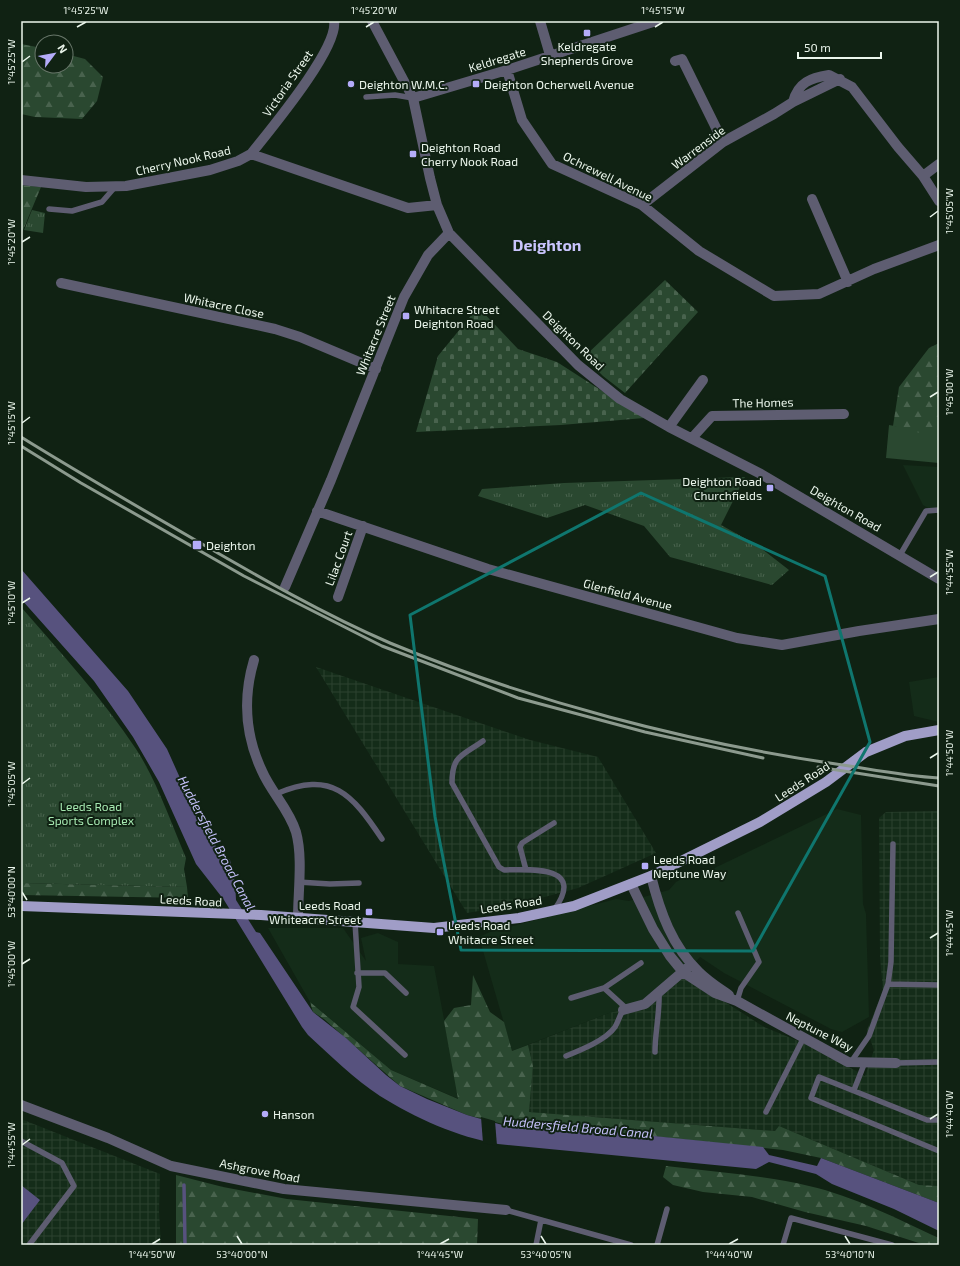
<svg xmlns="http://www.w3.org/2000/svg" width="960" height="1266" viewBox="0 0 960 1266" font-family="'Exo 2',sans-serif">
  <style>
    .built { fill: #142c19 }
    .industrial { fill: url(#industrial-grid) }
    .grass { fill: #2a4830 }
    .forest { fill: url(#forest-firs) }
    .cemetery { fill: url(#cemetery-stones) }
    .park { fill: url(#park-tufts) }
    .water { fill: #57527e }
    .pier { fill: #102213 }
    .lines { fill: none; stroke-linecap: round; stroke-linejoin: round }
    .stream { stroke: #57527e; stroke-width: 3.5 }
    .service { stroke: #5e5d71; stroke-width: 5.5 }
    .minor { stroke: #5e5d71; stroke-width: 10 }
    .primary { stroke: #a09dc7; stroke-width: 10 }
    .rail { stroke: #8c9a8e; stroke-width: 3 }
    .marked { fill: none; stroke: #0f766e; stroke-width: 3; stroke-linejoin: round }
    .ticks { fill: none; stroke: #ebf6ec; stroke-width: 1.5 }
    .poi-dot { fill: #b4acf9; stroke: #102213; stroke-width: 1.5 }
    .labels { text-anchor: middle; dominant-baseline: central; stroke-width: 4; stroke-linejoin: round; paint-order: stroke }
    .poi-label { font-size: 12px; fill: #ebf6ec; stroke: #102213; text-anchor: start }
    .street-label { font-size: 12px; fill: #ebf6ec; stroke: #102213 }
    .park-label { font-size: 12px; fill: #a6e8b1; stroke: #102213 }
    .water-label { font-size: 13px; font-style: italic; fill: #c5c0fa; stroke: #102213 }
    .district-label { font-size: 16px; font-weight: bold; fill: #cac5fe; stroke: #102213 }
    .neatline { fill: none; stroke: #ebf6ec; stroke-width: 1.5 }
    .ticks-label { font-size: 10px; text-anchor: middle; fill: #ebf6ec }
  </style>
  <defs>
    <pattern id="industrial-grid" width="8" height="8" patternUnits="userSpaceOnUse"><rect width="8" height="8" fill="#142c19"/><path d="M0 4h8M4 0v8" fill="none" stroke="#2b412f"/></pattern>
    <pattern id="forest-firs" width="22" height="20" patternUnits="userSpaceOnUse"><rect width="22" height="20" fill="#2a4830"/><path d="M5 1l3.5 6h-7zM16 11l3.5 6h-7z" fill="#49634e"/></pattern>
    <pattern id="cemetery-stones" width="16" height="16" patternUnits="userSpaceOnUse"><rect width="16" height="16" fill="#2a4830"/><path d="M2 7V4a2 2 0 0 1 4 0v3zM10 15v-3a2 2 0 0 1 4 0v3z" fill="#49634e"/></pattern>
    <pattern id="park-tufts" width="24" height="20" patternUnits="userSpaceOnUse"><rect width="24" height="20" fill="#2a4830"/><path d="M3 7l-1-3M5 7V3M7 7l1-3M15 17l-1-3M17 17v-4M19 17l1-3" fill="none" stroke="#49634e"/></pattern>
  </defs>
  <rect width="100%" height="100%" fill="#102213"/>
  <path class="built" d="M903 465 939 467V514L923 505Z
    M939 677V722L914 716 909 682Z
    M837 809 861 815 863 904 866 914 869 1017 842 1032 831 1029 724 973 700 957 683 975 647 1004 609 1013 512 1051 479 937 490 932 616 899 629 901 669 890 676 882 685 877 697 872 700 875Z
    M268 928H343L366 961 361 938 378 933 398 942V964L434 966 459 1099 391 1070 310 1002Z"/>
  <path class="industrial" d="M316 667 530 740 598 757 656 853 578 888 515 905 467 913Z
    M939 811V1186L919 1185 779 1126 775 1131 529 1112 533 1066 528 1045 609 1013 647 1004 683 975 764 1027 813 1047 865 1076 874 1050 867 1030 883 991 880 957 879 818 886 812Z
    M21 1119 160 1174 159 1211 161 1245H21Z"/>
  <path class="grass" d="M889 425 939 434V463L886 458Z"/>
  <path class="forest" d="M21 44 42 48V66H66V54L85 59 103 77 97 101 82 119 35 117 21 114Z
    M21 185 41 187 21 235Z
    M939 343V435H928L893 426 899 387 929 348Z
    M21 883 187 887 188 898 21 895Z
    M473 975 490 1012 504 1022 512 1051 528 1045 533 1066 529 1112 775 1131 779 1126 919 1185 939 1186V1203L821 1158 783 1150 604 1131 515 1127 467 1115 400 1086 324 1019 313 1012 310 1002 391 1070 458 1099 444 1021 454 1008 471 1005Z
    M666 1166C714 1172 762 1175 809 1186 854 1196 897 1219 939 1238V1245H925L866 1226 805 1212 752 1197 703 1192 673 1185 663 1177Z
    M176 1175 223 1187 287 1199 478 1219 477 1245H176Z"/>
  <path class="cemetery" d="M665 280 698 312 625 393 603 376 584 357Z
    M478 307 518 349 557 362 644 418 561 425 416 432 438 356Z"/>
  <path class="park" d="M32 210 45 213 43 233 24 230Z
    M745 477 721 525 757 545 789 570 772 585 670 557 644 526 585 505 547 518 478 496 482 489 564 483Z
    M21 607C61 653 103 699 136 749 157 781 171 823 186 858L184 869 187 887 21 883Z"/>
  <path class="water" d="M21 569 128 691 167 749 203 829 212 842 230 860 235 882 236 900 256 932 260 933 313 1012 346 1038 386 1075 400 1086 427 1099 467 1115 506 1126 604 1131 763 1147 769 1155 817 1166 821 1158 939 1203V1231L894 1209 832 1184 816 1174 769 1162 756 1169 498 1144C458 1137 415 1118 380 1096 354 1079 331 1056 308 1035L302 1027 224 900 196 864 159 782 133 737 94 681 21 599Z
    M21 1185 40 1200 21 1225Z"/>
  <path class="pier" d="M481 1117 495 1121 497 1146 483 1143Z"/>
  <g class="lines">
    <path class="stream" d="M184 1185 185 1245"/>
    <path class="service" d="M366 97 395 95 413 98
      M49 209 72 211 102 202 115 187
      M900 555 926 511 939 510
      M483 741C462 756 452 755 452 783L499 867 504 870C533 869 586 866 554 910
      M276 794C332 770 352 794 382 839
      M526 870 520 847 522 843 554 823
      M298 882 330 884 359 883
      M355 922 359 987 353 1007 405 1055
      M357 973H385L406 993
      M888 984 939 985
      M604 988 641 963
      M571 998 604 988 627 1009
      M737 1001 741 988 759 962 738 913
      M655 1052C655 1032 660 1012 659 992
      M566 1056C581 1050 606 1040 615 1027 618 1022 620 1015 623 1010
      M851 1062 869 1036 888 984 891 962 893 844
      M896 1063 939 1062
      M854 1090 865 1062
      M766 1112 804 1037
      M939 1120H927L819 1077 811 1098 939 1151
      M21 1141 62 1163 74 1186 29 1245
      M506 1210 631 1245
      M536 1245 541 1220
      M657 1245 667 1209
      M783 1245 791 1218 892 1245"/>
    <path class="minor" d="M372 21 413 98 430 178 437 205 449 233 578 365 620 399 669 427 761 474 939 579
      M540 21 550 55
      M675 61 682 59 723 142
      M507 70 522 120 552 164 642 205 699 251 774 296 819 294 874 269 939 245
      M413 98 507 70 656 21
      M793 102 840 79
      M251 154C269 131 339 48 334 21
      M923 176 939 201
      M21 180 86 187 126 186 210 170 238 161 251 154 408 208 437 205
      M812 199 848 282
      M642 205 723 142 774 114 793 102C798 82 811 78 829 75L852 87 898 147 923 176 939 164
      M61 283 275 329 300 337 376 369
      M669 427 703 380
      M692 438 712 416 844 414
      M317 511 488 569 737 638 782 645 859 631 939 619
      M285 587 331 480 404 297 428 255 449 233
      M338 597 363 526
      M254 660C243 697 245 735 262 771 271 792 289 809 296 832 303 857 298 892 298 918
      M651 876C660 912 672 946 699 972 708 981 719 988 729 995
      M631 884 653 929 670 956 683 972 715 993 737 1001 848 1062 896 1063
      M623 1010 645 1004 687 968
      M21 1105 108 1138 171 1166 284 1189 506 1210"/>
    <path class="primary" d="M21 906 261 915 434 928 519 918 574 906 651 876 760 822 826 782 866 752 905 736 939 730"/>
    <path class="rail" d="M21 437C79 473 138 507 197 541 259 577 323 614 390 643 530 701 686 742 836 764 870 769 904 776 939 778
      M21 446 81 483 244 576 382 646 518 698 645 732 763 758
      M818 767 939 786"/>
  </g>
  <path class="marked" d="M641 493 825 576 870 742 753 951 461 950 435 817 410 615Z"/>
  <path class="ticks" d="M77 27 86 22M366 27 374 22M655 27 663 22M22 62 30 56M930 217 938 211M22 242 30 237M930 397 938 392M22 423 30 417M930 577 938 572M22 603 30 598M930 758 938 753M22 784 30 778M22 892 27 900M930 938 938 933M22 964 30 959M930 1119 938 1114M22 1145 30 1139M237 1236 242 1244M541 1236 546 1244M845 1236 850 1244M152 1244 160 1239M440 1244 449 1239M729 1244 738 1239"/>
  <g class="poi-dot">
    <rect x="583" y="29" width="8" height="8" rx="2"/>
    <circle cx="351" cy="84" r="4"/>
    <rect x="472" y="80" width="8" height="8" rx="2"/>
    <rect x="409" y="150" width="8" height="8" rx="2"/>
    <rect x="402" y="312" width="8" height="8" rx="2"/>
    <rect x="766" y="484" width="8" height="8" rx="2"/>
    <rect x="192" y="540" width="10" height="10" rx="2"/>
    <rect x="641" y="862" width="8" height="8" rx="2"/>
    <rect x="365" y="908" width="8" height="8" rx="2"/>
    <rect x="436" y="928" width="8" height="8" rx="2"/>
    <circle cx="265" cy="1114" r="4"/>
  </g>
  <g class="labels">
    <g class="poi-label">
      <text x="587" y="46" text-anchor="middle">Keldregate<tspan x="587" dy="14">Shepherds Grove</tspan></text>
      <text x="359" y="84">Deighton W.M.C.</text>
      <text x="484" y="84">Deighton Ocherwell Avenue</text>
      <text x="421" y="147">Deighton Road<tspan x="421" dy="14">Cherry Nook Road</tspan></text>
      <text x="414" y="309">Whitacre Street<tspan x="414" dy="14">Deighton Road</tspan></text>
      <text x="762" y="481" text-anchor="end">Deighton Road<tspan x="762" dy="14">Churchfields</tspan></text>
      <text x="206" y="545">Deighton</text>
      <text x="653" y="859">Leeds Road<tspan x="653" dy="14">Neptune Way</tspan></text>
      <text x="361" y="905" text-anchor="end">Leeds Road<tspan x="361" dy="14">Whiteacre Street</tspan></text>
      <text x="448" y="925">Leeds Road<tspan x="448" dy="14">Whitacre Street</tspan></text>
      <text x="273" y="1114">Hanson</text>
    </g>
    <g class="street-label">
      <text transform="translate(497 59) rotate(-17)">Keldregate</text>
      <text transform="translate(287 83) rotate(-55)">Victoria Street</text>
      <text transform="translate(698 147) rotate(-37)">Warrenside</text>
      <text transform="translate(183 160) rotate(-13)">Cherry Nook Road</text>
      <text transform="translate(608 176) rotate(26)">Ochrewell Avenue</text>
      <text transform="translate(224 305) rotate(12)">Whitacre Close</text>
      <text transform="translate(375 335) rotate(-68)">Whitacre Street</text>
      <text transform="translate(574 340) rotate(44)">Deighton Road</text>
      <text transform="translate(763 402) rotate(-1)">The Homes</text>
      <text transform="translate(846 508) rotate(30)">Deighton Road</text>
      <text transform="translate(338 558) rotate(-70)">Lilac Court</text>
      <text transform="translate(628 594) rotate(15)">Glenfield Avenue</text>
      <text transform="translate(802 781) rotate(-33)">Leeds Road</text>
      <text transform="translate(191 900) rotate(3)">Leeds Road</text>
      <text transform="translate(511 904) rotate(-9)">Leeds Road</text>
      <text transform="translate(820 1031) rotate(27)">Neptune Way</text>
      <text transform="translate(260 1170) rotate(11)">Ashgrove Road</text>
    </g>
    <g class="park-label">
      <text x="91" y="806">Leeds Road<tspan x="91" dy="14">Sports Complex</tspan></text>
    </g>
    <g class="water-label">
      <text transform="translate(217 843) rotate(62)">Huddersfield Broad Canal</text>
      <text transform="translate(578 1127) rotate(5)">Huddersfield Broad Canal</text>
    </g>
    <g class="district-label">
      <text x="547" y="244">Deighton</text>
    </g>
  </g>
  <rect width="960" height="1266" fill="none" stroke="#102213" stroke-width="44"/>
  <g transform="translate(54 54) rotate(58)"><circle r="19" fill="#102213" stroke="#68776a"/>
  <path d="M0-3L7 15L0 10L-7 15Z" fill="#b4acf9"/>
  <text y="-6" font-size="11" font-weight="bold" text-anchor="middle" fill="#ebf6ec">N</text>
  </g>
  <path d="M798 52v6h83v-6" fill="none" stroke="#ebf6ec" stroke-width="2"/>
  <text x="804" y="52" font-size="12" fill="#ebf6ec" stroke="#102213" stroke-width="3" paint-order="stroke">50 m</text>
  <rect x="22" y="22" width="916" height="1222" class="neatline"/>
  <g class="ticks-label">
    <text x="86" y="14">1°45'25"W</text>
    <text x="374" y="14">1°45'20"W</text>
    <text x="663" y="14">1°45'15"W</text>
    <text transform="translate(11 62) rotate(-90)" y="4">1°45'25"W</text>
    <text transform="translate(949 211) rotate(-90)" y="4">1°45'05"W</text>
    <text transform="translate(11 242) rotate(-90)" y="4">1°45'20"W</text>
    <text transform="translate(949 392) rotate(-90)" y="4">1°45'00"W</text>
    <text transform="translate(11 423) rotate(-90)" y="4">1°45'15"W</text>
    <text transform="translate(949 572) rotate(-90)" y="4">1°44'55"W</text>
    <text transform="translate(11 603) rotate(-90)" y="4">1°45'10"W</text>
    <text transform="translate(949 753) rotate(-90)" y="4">1°44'50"W</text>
    <text transform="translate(11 784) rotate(-90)" y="4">1°45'05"W</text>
    <text transform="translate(11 892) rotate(-90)" y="4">53°40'00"N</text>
    <text transform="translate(949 933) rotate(-90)" y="4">1°44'45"W</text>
    <text transform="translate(11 964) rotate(-90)" y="4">1°45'00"W</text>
    <text transform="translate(949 1114) rotate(-90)" y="4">1°44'40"W</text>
    <text transform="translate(11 1145) rotate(-90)" y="4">1°44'55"W</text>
    <text x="152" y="1258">1°44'50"W</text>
    <text x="242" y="1258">53°40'00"N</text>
    <text x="440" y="1258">1°44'45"W</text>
    <text x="546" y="1258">53°40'05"N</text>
    <text x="729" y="1258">1°44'40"W</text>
    <text x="850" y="1258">53°40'10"N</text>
  </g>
</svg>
